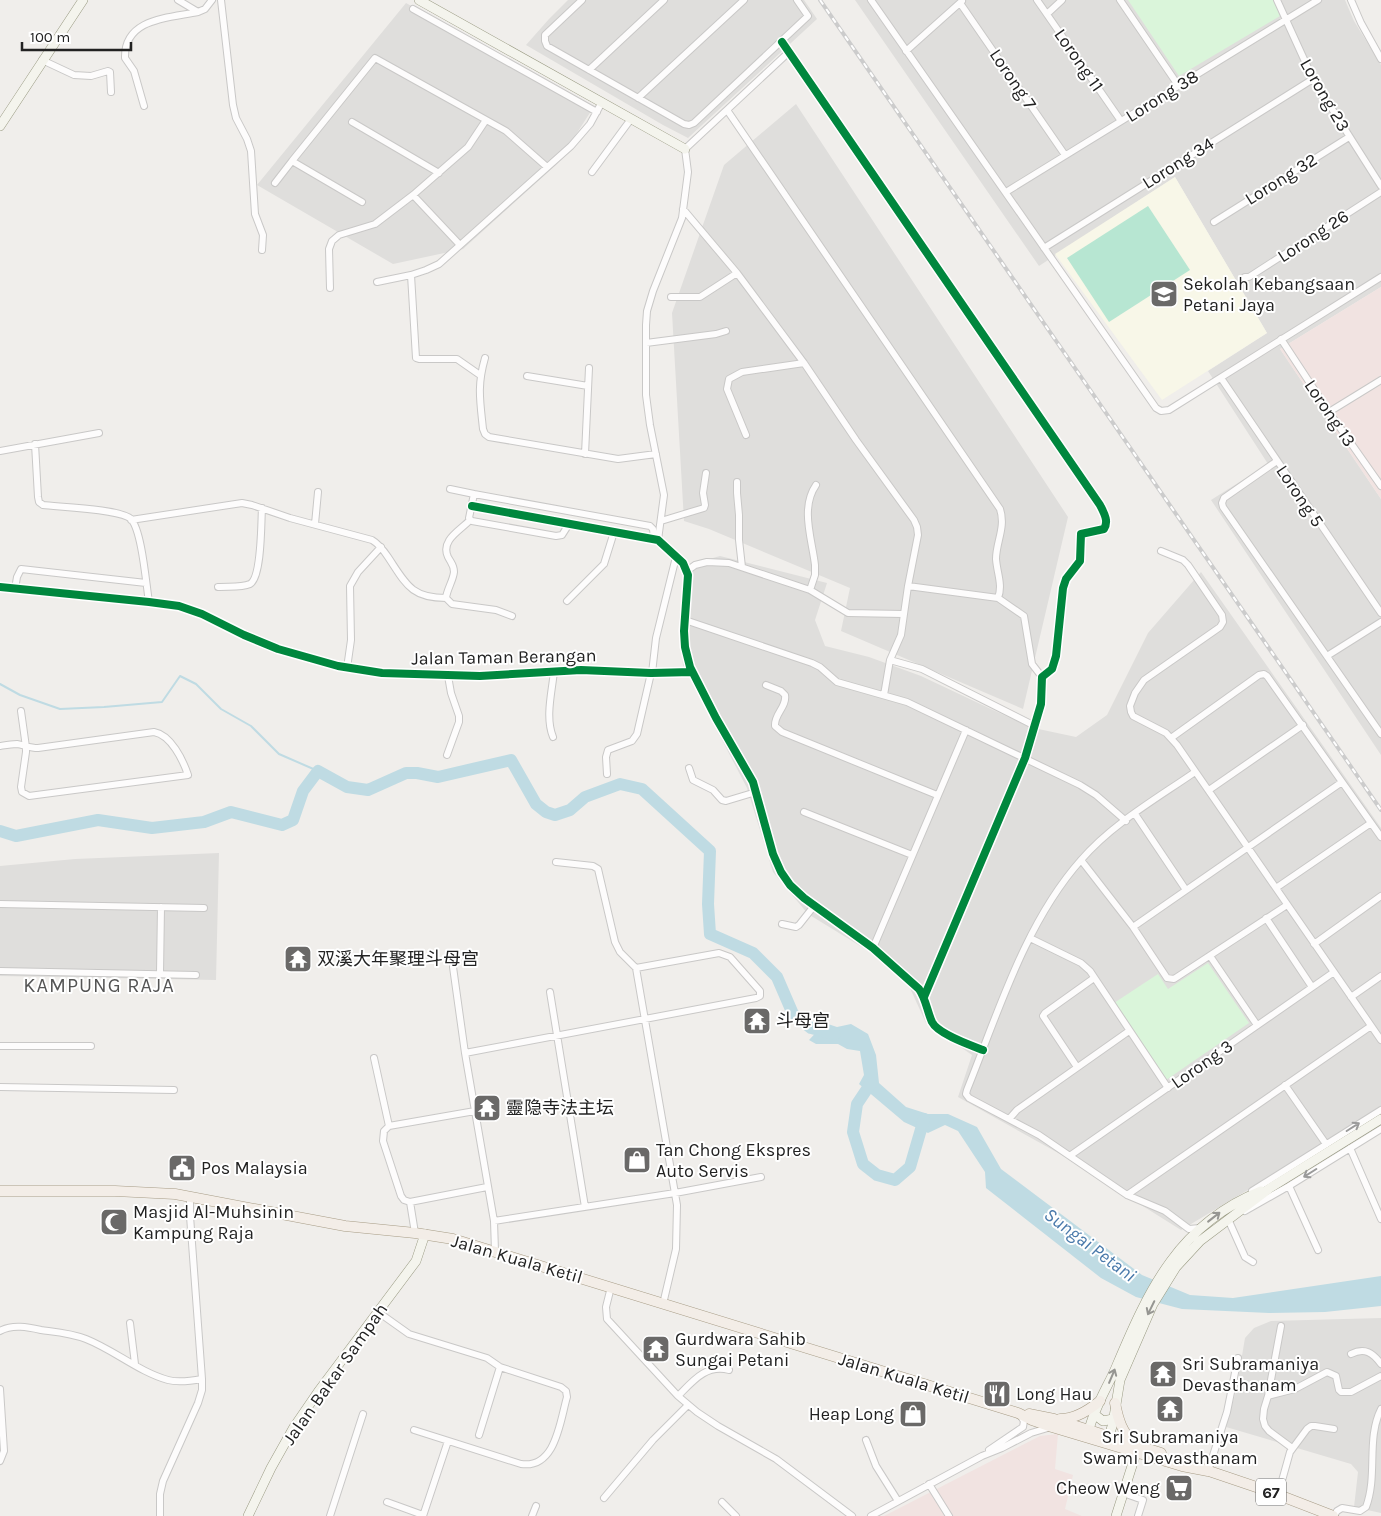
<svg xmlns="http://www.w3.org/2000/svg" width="1381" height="1516" viewBox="0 0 1381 1516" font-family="Karla,'Noto Sans SC',sans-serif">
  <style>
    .residential { fill: #dfdedc }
    .commercial { fill: #f1e3e1 }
    .education { fill: #f8f7e8 }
    .park { fill: #daf5da }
    .pitch { fill: #b7e6d2 }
    .water { fill: #bfdbe3 }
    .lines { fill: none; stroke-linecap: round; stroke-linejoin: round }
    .stream { stroke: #bfdbe3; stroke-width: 2 }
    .river { stroke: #bfdbe3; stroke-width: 12 }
    .street-casing { stroke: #c9c8c7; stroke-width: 8 }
    .secondary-casing { stroke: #999a82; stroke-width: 10 }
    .primary-casing { stroke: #a79c86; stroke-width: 11 }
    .street { stroke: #fdfcfc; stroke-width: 6 }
    .secondary { stroke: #f4f4ed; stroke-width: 9 }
    .primary { stroke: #f3ede7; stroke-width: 10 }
    .rail-casing { stroke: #ccc; stroke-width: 4 }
    .rail { stroke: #fff; stroke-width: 2; stroke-dasharray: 5.5; stroke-linecap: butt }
    .cycleway-casing { stroke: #fff; stroke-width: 11 }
    .cycleway { stroke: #00873e; stroke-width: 8 }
    .oneway { stroke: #9a9a9a }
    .oneway2 { stroke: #969692 }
    .labels { text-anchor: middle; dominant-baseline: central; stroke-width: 4; stroke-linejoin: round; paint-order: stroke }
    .shield { fill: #fff; stroke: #646464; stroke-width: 1 }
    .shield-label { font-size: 16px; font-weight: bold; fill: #222 }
    .street-label { font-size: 18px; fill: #222; stroke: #fff }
    .poi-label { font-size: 18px; fill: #222; stroke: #fff; text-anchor: start }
    .water-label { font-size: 19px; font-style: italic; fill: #4a7aab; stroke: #fff }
    .quarter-label { font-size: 20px; letter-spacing: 1px; fill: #555; stroke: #fff }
  </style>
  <rect width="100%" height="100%" fill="#f0eeeb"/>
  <path class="residential" d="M568 0H804L817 19 688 138 663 125 526 45 549 19Z
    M855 0H1345L1354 21 1381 65V287L1280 349 1381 499V755L1211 500 1268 464 1208 371 1267 333 1175 177 1039 266Z
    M406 3 593 108 557 164 463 249 393 264 257 185Z
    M796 104 1068 517 1023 709 841 631 850 588 709 529 684 521 672 313 724 165Z
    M720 556 827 583 815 620 825 646 869 657 921 676 1029 727 1076 737 1107 715 1148 633 1201 572 1381 828V1110L1181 1230 1060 1154 958 1097 972 1055 926 1023 909 986 870 952 808 914 773 872 747 788 683 665 679 618 688 565Z
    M219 853 216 980 0 976V866L75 859Z
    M1381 1318V1513L1354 1507 1358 1472 1351 1464 1226 1427 1236 1391 1245 1338 1254 1328 1271 1321Z"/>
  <path class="commercial" d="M1381 287V499L1280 349Z
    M1058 1434 1055 1469 1073 1475 1065 1509 1082 1516H884L1040 1436Z"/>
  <path class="education" d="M1175 177 1267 333 1162 400 1055 254Z"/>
  <path class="park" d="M1128 0H1273L1280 16 1179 76Z
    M1208 963 1249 1023 1166 1080 1114 1003 1158 974 1168 989Z"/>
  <path class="pitch" d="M1148 206 1190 270 1109 322 1067 258Z"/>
  <path class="water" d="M825 1023 837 1027 851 1024 868 1034 876 1055 879 1083 906 1107 928 1114H948L977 1127 1001 1169 1142 1275 1190 1295 1233 1298 1381 1276V1306L1325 1312 1269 1313 1182 1309 1136 1297 1101 1278 986 1188 985 1172 958 1131 945 1125 928 1133 904 1122 859 1084 864 1075 860 1051 847 1049 838 1044H816L809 1040Z"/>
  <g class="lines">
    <path class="stream" d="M0 684 20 695 60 709 104 707 162 702 180 676 196 684 221 709 251 726 279 754 318 771"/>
    <path class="river" d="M0 831 16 836 98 820 152 828 204 822 231 812 282 825 293 820 303 791 318 771 347 787 368 790 406 773H417L438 777 511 760 536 804 546 812 555 815 570 810 585 797 620 784 642 789 710 851 708 904 710 934 753 953 777 977 793 1014 811 1028 835 1034
      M871 1083 857 1104 853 1132 863 1164 877 1175 895 1180 910 1167 924 1119"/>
    <defs>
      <path id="street" d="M178 0 198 12 205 9 212 0
        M221 0 233 105 236 118 247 139 251 151 255 214 263 235 262 250
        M582 0 545 35V41L547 46 684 124 689 125 694 123 808 16 797 0
        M871 0 1156 408 1161 411 1169 410 1381 277
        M1037 0 1121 121
        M1120 0 1178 85
        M1277 0 1313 79 1381 186
        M1351 0 1361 23 1381 59
        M960 3 1065 155
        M413 9 597 112
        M1047 14 1062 0
        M782 42 1100 505C1104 513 1109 521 1104 529L1081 534 1080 561 1066 579 1063 588 1056 656 1052 669 1042 677 1041 704 1025 758 924 997
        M906 51 962 1
        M42 60 74 75 91 76 108 71 110 72 111 92
        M589 70 664 0
        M638 98 744 0
        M144 106 134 71 125 58C124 18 169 18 198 12
        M727 110 1000 509C1006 527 996 542 996 559 997 573 1003 585 998 598L1024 616 1032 664 1042 677
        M352 122 439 173
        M592 172 631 119
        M275 183 292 161
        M1006 192 1318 0
        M413 195 460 245
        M362 202 292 161 375 58 506 131 547 167
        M683 209 737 273 804 363 856 440 914 520 917 527 918 535 908 586
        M1214 222 1349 137
        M1044 248 1313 79
        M1245 277H1249L1381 192
        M377 282 411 275
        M330 288 329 249 332 241 339 235 375 224 413 195 468 147 486 120
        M671 297H700L737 273
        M1281 339 1329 412 1381 486
        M646 343 716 334 726 331
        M485 358C477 386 480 400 483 429L485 434 489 437 618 459 656 454
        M480 375 457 359H419L416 358 411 275 426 270 439 264 571 146 590 124 602 102
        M527 376 588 386
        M1221 378 1381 613
        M1329 412 1381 380
        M746 435 727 389 729 379 742 372 804 363
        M35 444 38 497 39 502 43 505C59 507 121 509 131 519 142 531 146 584 149 602
        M0 451 99 433
        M585 454 589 368
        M1277 461 1224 498 1222 503 1223 507 1381 734
        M737 482V493L739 515V540L742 567
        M450 489 474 494
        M472 506 658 540 683 563 688 575 684 631 685 647 690 667 716 718 753 782 773 854 781 872 790 885 804 898 873 948 919 989C926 999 927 1011 932 1022 938 1034 970 1045 983 1050
        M131 520 242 503 252 505 290 518 372 540C379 544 384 551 388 557 406 584 411 598 446 598
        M470 520C461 530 440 540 448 557 451 563 454 565 454 572 453 581 447 589 446 598L452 604 496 610 512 616
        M661 521 704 508 705 505 703 493 706 473
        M315 524 318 492
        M569 524 562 535 556 536 472 521 469 518 474 494 650 526 653 529 654 540
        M658 540 664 495 650 425 646 395V325L647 311 653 291 682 218 688 172 685 149 789 52
        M1161 551 1183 560 1188 565 1222 615 1223 622 1220 627 1144 680 1135 693 1130 706 1131 712 1133 716 1166 733 1177 745 1381 1040
        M687 571 695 565 707 562 729 563 810 590 848 613 903 614
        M0 587 149 602 179 606 202 614 244 635 278 649 338 666 382 673 480 676 581 670 651 673 692 672
        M218 587C227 586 241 588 250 584 262 577 261 522 262 508
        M15 589 17 577 21 569 146 583
        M810 590 815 575V565C812 539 800 508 816 485
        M567 601 604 564 614 532
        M685 620 812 663 820 667 837 682 907 702 1080 785 1096 795 1126 821
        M1327 656 1381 622
        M890 660 922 669 1035 726
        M347 668 351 640 350 586 358 572 381 547
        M652 673 656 638 676 557
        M766 685 781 691 785 695C787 707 774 714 775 726L782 732 937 795
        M884 695 890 660 901 635 908 586 998 598
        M553 737C545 717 552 692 554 671
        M1171 738 1259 675 1264 674 1267 676 1381 837
        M0 746C6 745 11 744 17 744 24 745 30 748 38 748L154 732C171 735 183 760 188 775L29 796 22 792 21 787 26 752V747L21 711
        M447 755 459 722V716L451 693 448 676
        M689 768 693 780 713 790 722 800 726 801 756 792
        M1195 772C1156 799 1112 824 1081 860 1025 923 998 1013 967 1090L966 1094 969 1098 1039 1135 1127 1195 1165 1211 1189 1229 1200 1228
        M607 774 606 757 608 750 632 741 637 734 651 673
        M1209 790 1303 725
        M804 812 912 855
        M1135 814 1186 890
        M1081 860 1133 927 1167 978 1174 979 1287 905
        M556 862 593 866 598 869 615 942 620 952 636 968 677 1205 676 1249 663 1304
        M1276 888 1371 823
        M0 904 204 908
        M1266 918 1312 987
        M782 924 796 927 799 925 814 906
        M1133 927 1342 782
        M1030 938 1081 963 1090 971 1168 1088
        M1314 944 1381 896
        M873 948 966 730
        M1210 956 1257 1025
        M453 967 465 1053 494 1221 495 1251
        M0 971 196 975
        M160 973 161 907
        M550 992 585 1207
        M1351 997 1381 976
        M0 1046H91
        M465 1053 756 998 760 996V991L730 957 719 953 636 968
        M374 1058 389 1126 475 1111
        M1077 1067 1043 1016 1045 1013 1094 978
        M1285 1085 1326 1144
        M0 1087 174 1090
        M1010 1118 1017 1110 1129 1031
        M389 1126 384 1131 383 1141 401 1196 404 1200 410 1202 487 1187
        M1350 1148 1381 1219
        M1071 1155 1334 972
        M1289 1186 1318 1250
        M1252 1191 1381 1110
        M1127 1195 1371 1026
        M410 1202 415 1233
        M1245 1211 1289 1186 1381 1129
        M1228 1219 1245 1257 1253 1262
        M494 1221 675 1193 761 1177
        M611 1287 606 1307 607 1319 678 1396 697 1412 718 1426 776 1459 852 1516
        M378 1312 409 1334 487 1358 500 1367 479 1435
        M130 1323 135 1364
        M1281 1326 1268 1396 1264 1409 1263 1419 1265 1426 1269 1431 1292 1448
        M0 1331C12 1324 28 1327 41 1330 56 1332 71 1333 86 1339 114 1350 139 1372 168 1380 179 1383 191 1381 202 1379
        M1351 1354C1365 1347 1373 1353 1381 1364
        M0 1389 4 1451 0 1461
        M678 1396C693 1381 706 1364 729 1370
        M1268 1396 1295 1389 1327 1372 1336 1376 1339 1390 1341 1392H1351L1381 1376
        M414 1430 521 1464C556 1469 560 1421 567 1397L566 1391 561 1387 500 1367
        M866 1440 876 1466 898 1501
        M989 1450 1023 1427 1024 1421 1020 1415
        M1208 1471 1227 1412 1238 1358
        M929 1484 949 1516
        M1123 1493 1143 1500 1138 1516
        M1278 1495 1290 1452 1307 1429 1311 1426H1315L1334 1429
        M604 1498 653 1440 688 1405
        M387 1502 423 1515
        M722 1502 736 1516
        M160 1516V1494L163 1481 198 1403 202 1390V1379L190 1216V1196
        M330 1516 363 1414
        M423 1516 448 1441
        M532 1516 536 1506
        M871 1516 982 1456 1002 1448 1031 1433 1051 1427
        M1334 1516 1337 1511 1342 1508 1360 1511 1366 1507C1378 1475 1366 1439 1381 1409"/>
      <path id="secondary" d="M419 0 685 149
        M0 126 83 0
        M1094 1414 1103 1421 1113 1419
        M1087 1435C1090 1427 1092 1418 1096 1410 1102 1394 1111 1380 1117 1365 1149 1289 1179 1224 1261 1191
        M1107 1443 1113 1423 1120 1380 1153 1304 1176 1267 1200 1241 1270 1188 1381 1119
        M248 1516 271 1468 294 1427 318 1392 416 1261 425 1234
        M1116 1516 1138 1447"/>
      <path id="primary" d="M0 1191H115L175 1194 345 1226 415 1233 453 1239 1018 1413 1032 1420 1052 1427 1182 1466 1208 1471
        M1115 1403C1118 1419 1122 1433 1135 1444
        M1029 1414 1054 1419 1161 1453
        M1060 1419C1076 1419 1089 1410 1100 1401
        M1203 1469 1271 1492 1333 1516"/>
    </defs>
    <use href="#street" class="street-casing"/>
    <use href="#secondary" class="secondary-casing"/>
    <use href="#primary" class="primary-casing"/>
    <use href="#street" class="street"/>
    <use href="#secondary" class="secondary"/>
    <use href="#primary" class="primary"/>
    <defs>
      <path id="rail" d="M820 0 1381 810"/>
    </defs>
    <use href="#rail" class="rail-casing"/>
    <use href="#rail" class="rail"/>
    <defs>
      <path id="cycleway" d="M782 42 1100 505C1104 513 1109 521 1104 529L1081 534 1080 561 1066 579 1063 588 1056 656 1052 669 1042 677 1041 704 1025 758 924 997
        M472 506 658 540 683 563 688 575 684 631 685 647 690 667 716 718 753 782 773 854 781 872 790 885 804 898 873 948 919 989C926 999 927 1011 932 1022 938 1034 970 1045 983 1050
        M0 587 149 602 179 606 202 614 244 635 278 649 338 666 382 673 480 676 581 670 651 673 692 672"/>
    </defs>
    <use href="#cycleway" class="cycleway-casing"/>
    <use href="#cycleway" class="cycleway"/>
  </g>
  <defs><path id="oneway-shaft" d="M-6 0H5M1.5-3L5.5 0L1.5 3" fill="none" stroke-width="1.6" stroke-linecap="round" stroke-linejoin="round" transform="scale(1.25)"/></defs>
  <g class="oneway">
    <use href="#oneway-shaft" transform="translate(1353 1127) rotate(-32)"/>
    <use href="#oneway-shaft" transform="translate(1310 1173) rotate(148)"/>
  </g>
  <g class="oneway2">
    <use href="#oneway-shaft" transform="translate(1214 1217) rotate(-38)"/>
    <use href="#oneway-shaft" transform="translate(1151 1308) rotate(116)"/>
    <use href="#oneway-shaft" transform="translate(1112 1376) rotate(-67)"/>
  </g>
  <defs>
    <symbol id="school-square" viewBox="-11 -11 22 22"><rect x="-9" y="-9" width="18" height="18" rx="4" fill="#6a6968" stroke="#fff"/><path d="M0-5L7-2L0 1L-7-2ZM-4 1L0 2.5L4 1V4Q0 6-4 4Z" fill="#fff"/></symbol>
    <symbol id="temple-square" viewBox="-11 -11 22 22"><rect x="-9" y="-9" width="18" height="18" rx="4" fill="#6a6968" stroke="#fff"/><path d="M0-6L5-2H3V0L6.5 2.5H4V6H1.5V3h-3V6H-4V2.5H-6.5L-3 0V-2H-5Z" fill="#fff"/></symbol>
    <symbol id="shop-square" viewBox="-11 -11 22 22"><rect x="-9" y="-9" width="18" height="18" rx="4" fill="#6a6968" stroke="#fff"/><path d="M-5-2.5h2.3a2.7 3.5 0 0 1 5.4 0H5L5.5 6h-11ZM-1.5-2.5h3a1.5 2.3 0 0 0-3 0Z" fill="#fff"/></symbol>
    <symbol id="civic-square" viewBox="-11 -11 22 22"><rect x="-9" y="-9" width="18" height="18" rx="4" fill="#6a6968" stroke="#fff"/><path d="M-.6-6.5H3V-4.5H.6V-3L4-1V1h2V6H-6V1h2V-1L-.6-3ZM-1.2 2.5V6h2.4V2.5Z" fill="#fff"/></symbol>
    <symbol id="mosque-square" viewBox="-11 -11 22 22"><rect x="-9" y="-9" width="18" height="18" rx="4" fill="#6a6968" stroke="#fff"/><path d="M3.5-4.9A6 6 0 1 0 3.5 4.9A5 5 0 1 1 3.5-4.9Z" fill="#fff"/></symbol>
    <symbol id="restaurant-square" viewBox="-11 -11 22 22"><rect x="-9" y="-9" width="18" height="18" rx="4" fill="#6a6968" stroke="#fff"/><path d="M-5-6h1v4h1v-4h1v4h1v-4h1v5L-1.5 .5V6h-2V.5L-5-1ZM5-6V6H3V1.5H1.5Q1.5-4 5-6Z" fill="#fff"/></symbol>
    <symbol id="supermarket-square" viewBox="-11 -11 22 22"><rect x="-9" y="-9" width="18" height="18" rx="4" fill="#6a6968" stroke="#fff"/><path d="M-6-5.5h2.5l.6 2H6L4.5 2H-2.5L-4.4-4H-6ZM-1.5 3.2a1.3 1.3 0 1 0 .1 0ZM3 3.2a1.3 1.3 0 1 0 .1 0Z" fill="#fff"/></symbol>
  </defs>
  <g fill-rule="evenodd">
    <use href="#school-square" x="1148" y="278" width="32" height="32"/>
    <use href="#temple-square" x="282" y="943" width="32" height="32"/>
    <use href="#temple-square" x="741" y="1005" width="32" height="32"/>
    <use href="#temple-square" x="471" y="1092" width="32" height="32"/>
    <use href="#shop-square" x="621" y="1144" width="32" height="32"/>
    <use href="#civic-square" x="166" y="1152" width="32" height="32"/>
    <use href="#mosque-square" x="98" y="1206" width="32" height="32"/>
    <use href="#temple-square" x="640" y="1333" width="32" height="32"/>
    <use href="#temple-square" x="1147" y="1358" width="32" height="32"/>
    <use href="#restaurant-square" x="981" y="1378" width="32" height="32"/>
    <use href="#temple-square" x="1154" y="1393" width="32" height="32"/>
    <use href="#shop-square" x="897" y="1398" width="32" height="32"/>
    <use href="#supermarket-square" x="1163" y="1472" width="32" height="32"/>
  </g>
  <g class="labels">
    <rect class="shield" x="1256" y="1478.5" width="30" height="27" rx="4"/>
    <g class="shield-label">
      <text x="1271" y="1492">67</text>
    </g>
    <g class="street-label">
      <text transform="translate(1079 60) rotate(55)">Lorong 11</text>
      <text transform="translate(1013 79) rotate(56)">Lorong 7</text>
      <text transform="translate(1325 95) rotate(60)">Lorong 23</text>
      <text transform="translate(1162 96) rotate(-32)">Lorong 38</text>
      <text transform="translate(1178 163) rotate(-32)">Lorong 34</text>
      <text transform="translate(1281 179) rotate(-32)">Lorong 32</text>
      <text transform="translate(1313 236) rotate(-33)">Lorong 26</text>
      <text transform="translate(1330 413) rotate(56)">Lorong 13</text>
      <text transform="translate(1300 496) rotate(56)">Lorong 5</text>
      <text transform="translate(504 657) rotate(-1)">Jalan Taman Berangan</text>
      <text transform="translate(1202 1064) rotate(-35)">Lorong 3</text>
      <text transform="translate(517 1259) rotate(16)">Jalan Kuala Ketil</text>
      <text transform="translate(335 1374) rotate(-55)">Jalan Bakar Sampah</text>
      <text transform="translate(904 1378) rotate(17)">Jalan Kuala Ketil</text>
    </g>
    <g class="poi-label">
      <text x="1183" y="284">Sekolah Kebangsaan<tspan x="1183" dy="21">Petani Jaya</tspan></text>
      <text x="317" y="959">双溪大年聚理斗母宫</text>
      <text x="776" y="1021">斗母宫</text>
      <text x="506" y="1108">靈隐寺法主坛</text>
      <text x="656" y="1150">Tan Chong Ekspres<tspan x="656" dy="21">Auto Servis</tspan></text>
      <text x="201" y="1168">Pos Malaysia</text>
      <text x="133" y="1212">Masjid Al-Muhsinin<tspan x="133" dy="21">Kampung Raja</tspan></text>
      <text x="675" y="1339">Gurdwara Sahib<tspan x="675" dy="21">Sungai Petani</tspan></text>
      <text x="1182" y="1364">Sri Subramaniya<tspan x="1182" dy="21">Devasthanam</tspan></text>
      <text x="1016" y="1394">Long Hau</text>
      <text x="894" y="1414" text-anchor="end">Heap Long</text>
      <text x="1170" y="1437" text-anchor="middle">Sri Subramaniya<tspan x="1170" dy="21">Swami Devasthanam</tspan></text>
      <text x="1160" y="1488" text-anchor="end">Cheow Weng</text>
    </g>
    <g class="water-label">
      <text transform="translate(1090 1245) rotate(37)">Sungai Petani</text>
    </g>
    <g class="quarter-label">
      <text x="99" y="985">KAMPUNG RAJA</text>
    </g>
  </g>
  <path d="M22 42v8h109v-8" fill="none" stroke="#222222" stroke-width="2.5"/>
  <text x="30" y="42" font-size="15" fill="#222222" stroke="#ffffff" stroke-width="4" paint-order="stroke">100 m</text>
</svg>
